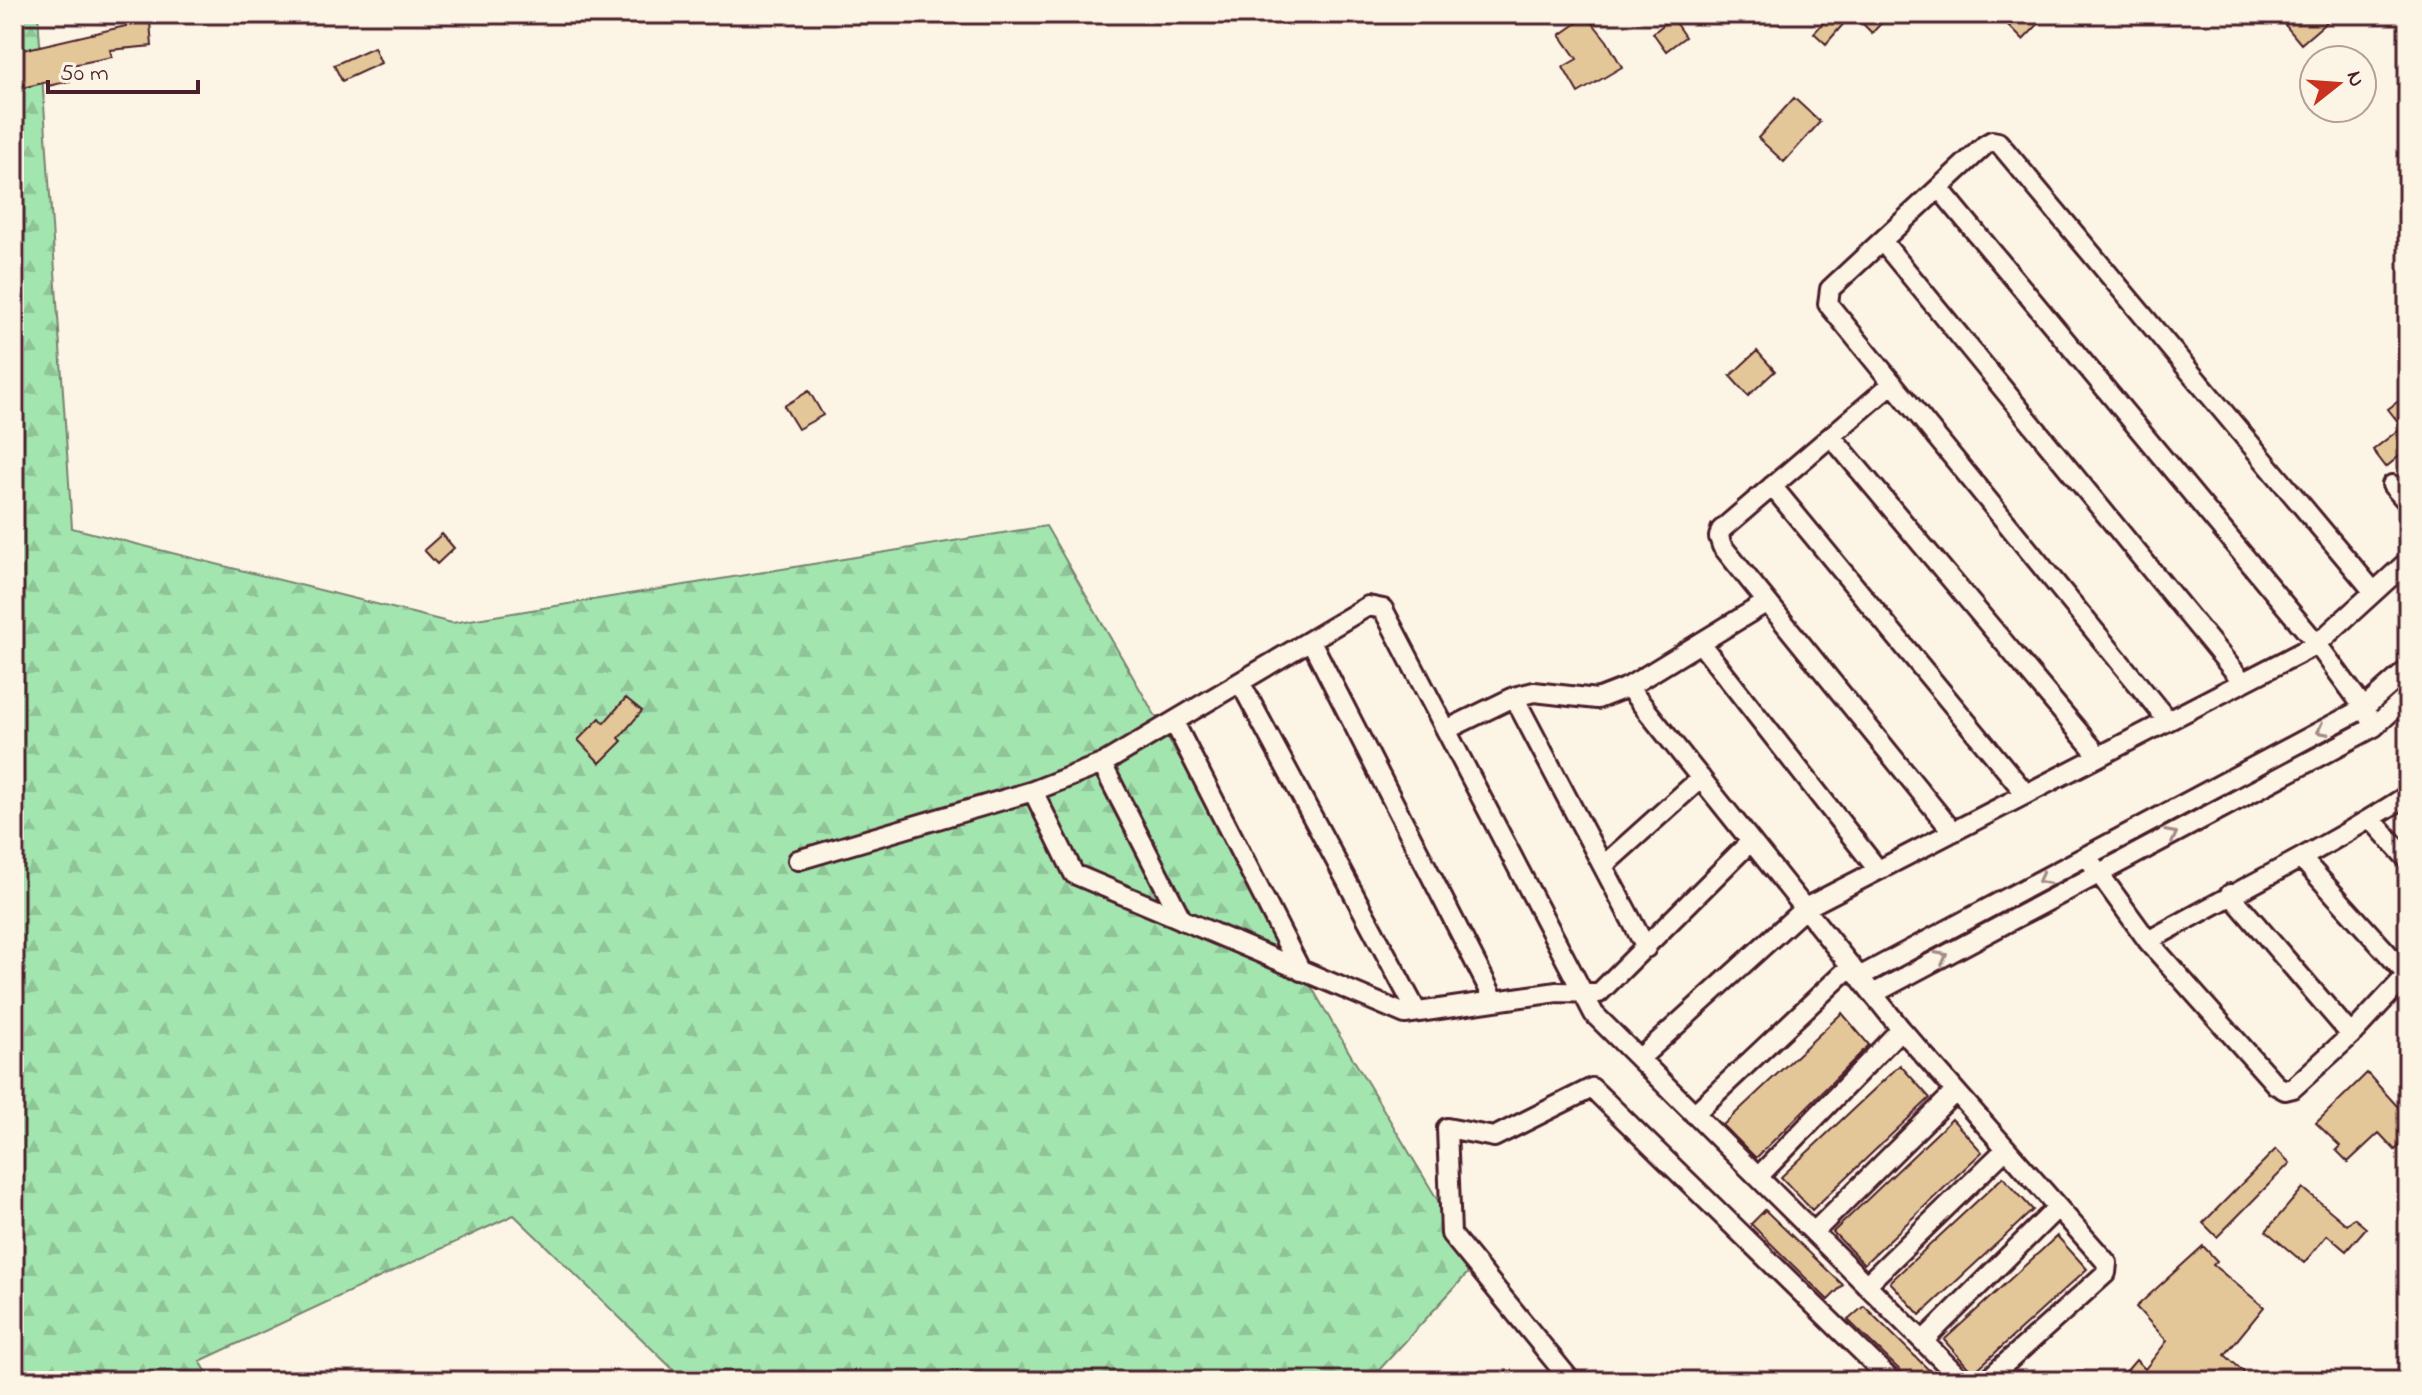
<svg xmlns="http://www.w3.org/2000/svg" width="2422" height="1395" viewBox="0 0 2422 1395" font-family="'Indie Flower',sans-serif">
  <style>
    .forest { fill: url(#forest-firs); stroke: #76826d; stroke-width: 2 }
    .building { fill: #e4c798; stroke: #4a1f2b; stroke-width: 2 }
    .lines { fill: none; stroke-linecap: round; stroke-linejoin: round }
    .street-casing { stroke: #4a1f2b; stroke-width: 24 }
    .street { stroke: #fcf5e5; stroke-width: 18 }
    .oneway { stroke: #a38a88 }
  </style>
  <defs>
    <pattern id="forest-firs" width="22" height="20" patternUnits="userSpaceOnUse" patternTransform="scale(2)"><rect width="22" height="20" fill="#a3e5af"/><path d="M5 1l3.5 6h-7zM16 11l3.5 6h-7z" fill="#8ec497"/></pattern>
  </defs>
  <rect width="100%" height="100%" fill="#fcf5e5"/>
  <filter id="ink" filterUnits="userSpaceOnUse"><feTurbulence type="fractalNoise" baseFrequency=".0125" numOctaves="2"/><feDisplacementMap in="SourceGraphic" scale="16" xChannelSelector="R" yChannelSelector="G"/><feConvolveMatrix kernelMatrix="1 2 1 2 8 2 1 2 1" color-interpolation-filters="sRGB"/></filter>
  <g filter="url(#ink)">
    <path class="forest" d="M14 14H38L72 528 452 623 1046 526 1349 1052 1476 1264 1369 1381H685L514 1215 200 1361 212 1381H14Z"/>
    <path class="building" d="M1831 14H1836L1845 22 1826 44 1814 33Z
      M1853 14H1890L1872 33Z
      M2013 14H2048L2023 40 2005 22Z
      M2276 14H2336L2301 44Z
      M1587 16 1607 41 1622 67 1578 93 1563 67 1577 59 1560 35Z
      M1672 18 1685 37 1666 51 1653 33Z
      M150 22 152 46 110 50 112 57 67 66 70 81 48 86 47 82 14 90V52L126 26V24Z
      M374 47 381 63 342 81 334 65Z
      M1794 98 1820 122 1784 162 1758 138Z
      M1757 351 1775 371 1748 396 1730 376Z
      M809 391 823 415 798 429 784 406Z
      M2408 394V449L2386 467 2373 450 2402 427 2388 409Z
      M442 534 454 548 437 564 424 550Z
      M626 698 642 711 619 738 622 741 600 763 578 740 600 718 604 723Z
      M1842 1013 1869 1045 1756 1158 1723 1125Z
      M1900 1065 1930 1098 1812 1210 1781 1177Z
      M2367 1073 2408 1118V1139L2395 1150 2379 1133 2348 1162 2336 1150 2340 1146 2316 1123Z
      M1952 1119 1982 1152 1864 1264 1833 1232Z
      M2276 1149 2290 1163 2217 1237 2203 1223Z
      M2003 1177 2033 1210 1920 1315 1890 1282Z
      M2303 1188 2347 1225 2354 1218 2366 1228 2346 1251 2327 1235 2304 1263 2266 1231Z
      M1765 1210 1843 1285 1828 1300 1751 1224Z
      M2057 1236 2087 1269 1973 1373 1944 1340Z
      M2203 1246 2217 1261 2213 1265 2264 1307 2225 1355 2244 1372 2237 1381H2131L2124 1374 2136 1360 2145 1369 2167 1341 2136 1307Z
      M1864 1306 1940 1381H1911L1848 1320Z"/>
    <g class="lines">
      <defs>
        <path id="street" d="M1939 188 2317 644 2364 708 2374 727
          M1882 241 2243 682
          M1893 383 1721 530 1719 537 1722 546 1953 832
          M1831 436 2099 756
          M2392 485 2408 503
          M1772 486 2026 794
          M1311 641 1495 1001
          M1700 643 1878 870
          M1240 682 1417 1012
          M1628 687 1901 1029 2107 1263 2106 1273 1986 1381
          M1514 697 1646 948
          M2168 721 1828 304 1830 289 1985 145 1992 141 1998 142 2374 592
          M1174 722 1301 971
          M1446 730 1514 697 1534 692 1597 699 1628 687 1767 602
          M1102 764 1182 920
          M1033 791 1074 874 1405 1014 1557 992 1599 993 1751 841
          M2371 819 2408 860
          M2302 859 2408 976
          M798 860 1033 791 1102 764 1368 606 1383 609 1594 1014 1963 1381
          M2093 865 2148 941 2276 1085 2285 1090 2293 1088 2351 1035 2407 975
          M1603 866 1701 778
          M2230 894 2351 1035
          M2148 941C2235 892 2324 849 2408 795
          M1859 977 2364 708 2408 669
          M1873 994 2374 727 2408 696
          M1639 1059 1805 908 2317 644 2408 561
          M1694 1114 1851 966
          M1758 1177 1901 1029
          M1814 1232 1955 1092
          M1866 1285 2006 1149
          M1923 1341 2058 1207
          M1571 1381 1451 1234 1447 1128 1494 1137 1592 1088 1892 1381"/>
      </defs>
      <use href="#street" class="street-casing"/>
      <use href="#street" class="street"/>
    </g>
    <defs><path id="oneway-chevron" d="M-2-3.5L2.5 0L-2 3.5" fill="none" stroke-width="1.6" stroke-linecap="round" stroke-linejoin="round" transform="scale(2)"/></defs>
    <g class="oneway">
      <use href="#oneway-chevron" transform="translate(2322 730) rotate(152)"/>
      <use href="#oneway-chevron" transform="translate(2172 835) rotate(-28)"/>
      <use href="#oneway-chevron" transform="translate(2043 879) rotate(152)"/>
      <use href="#oneway-chevron" transform="translate(1942 957) rotate(-28)"/>
    </g>
  </g>
  <rect width="2422" height="1395" fill="none" stroke="#fcf5e5" stroke-width="48"/>
  <rect x="24" y="24" width="2374" height="1347" fill="none" stroke="#4a1f2b" stroke-width="3" filter="url(#ink)"/>
  <g transform="translate(2338 84) rotate(73)"><circle r="38" fill="#fcf5e5" stroke="#b59f9b" stroke-width="2"/>
  <path d="M0-6L14 30L0 20L-14 30Z" fill="#c8321e"/>
  <text y="-12" font-size="22" font-weight="bold" text-anchor="middle" fill="#4a1f2b">N</text>
  </g>
  <path d="M48 80v12h150v-12" fill="none" stroke="#4a1f2b" stroke-width="4"/>
  <text x="60" y="80" font-size="24" fill="#4a1f2b" stroke="#fcf5e5" stroke-width="6" paint-order="stroke">50 m</text>
</svg>
